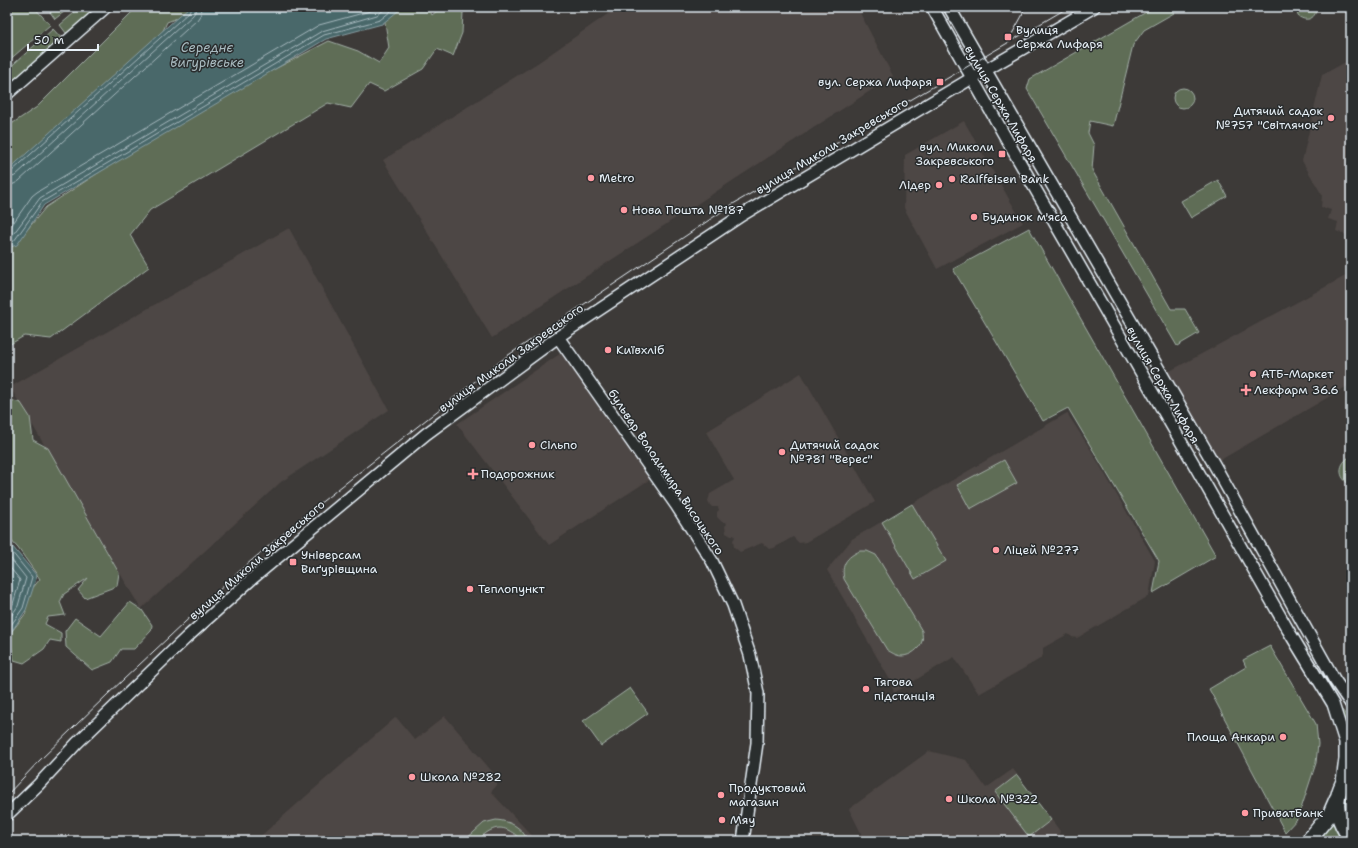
<svg xmlns="http://www.w3.org/2000/svg" width="1358" height="848" viewBox="0 0 1358 848" font-family="'Shantell Sans',sans-serif">
  <style>
    .built { fill: #4d4644 }
    .green { fill: #5e6d56; stroke: #a3afa7 }
    .water { fill: #48676a; stroke: #889ea3 }
    .lines { fill: none; stroke-linecap: round; stroke-linejoin: round }
    .shore { stroke: #a8babf; stroke-width: 1 }
    .minor-casing { stroke: #e8f1f8; stroke-width: 14 }
    .major-casing { stroke: #e8f1f8; stroke-width: 17 }
    .minor { stroke: #2a2d2e; stroke-width: 11 }
    .major { stroke: #2a2d2e; stroke-width: 14 }
    .tram { stroke: #e8f1f8; stroke-width: 1 }
    .poi-dot { fill: #ff9aa2; stroke: #2a2d2e; stroke-width: 1.5 }
    .labels { text-anchor: middle; dominant-baseline: central; stroke-width: 3; stroke-linejoin: round; paint-order: stroke }
    .poi-label { font-size: 12px; fill: #e8f1f8; stroke: #2a2d2e; text-anchor: start }
    .street-label { font-size: 12px; fill: #e8f1f8; stroke: #2a2d2e }
    .water-label { font-size: 13px; font-style: italic; fill: #a8babf; stroke: #2a2d2e }
  </style>
  <rect width="100%" height="100%" fill="#3d3a38"/>
  <filter id="ink" filterUnits="userSpaceOnUse"><feTurbulence type="fractalNoise" baseFrequency=".025" numOctaves="2"/><feDisplacementMap in="SourceGraphic" scale="8" xChannelSelector="R" yChannelSelector="G"/><feConvolveMatrix kernelMatrix="1 2 1 2 8 2 1 2 1" color-interpolation-filters="sRGB"/></filter>
  <g filter="url(#ink)">
    <path class="built" d="M620 7H857L893 76 492 338 383 160 539 62 612 11Z
      M1351 59V243L1345 242 1346 235 1336 231 1338 222 1328 219 1331 210 1321 207 1322 195 1302 161 1322 75Z
      M964 121 1023 223 937 269 904 208 905 155Z
      M289 228 389 410 281 482 141 609 10 387Z
      M1351 273V384L1217 462 1168 372Z
      M564 351 652 478 549 545 457 424Z
      M801 373 875 502 806 542 799 543 793 537 774 548 769 549 762 543 740 552 734 547 733 540 735 537 734 535 731 536 726 533 725 526 727 524 726 522H722L717 517V512L719 510 718 507H712L710 505 708 501 710 494 734 480 706 432Z
      M1067 413 1091 450 1155 561 1149 596 1077 638 1072 637 1068 634 1043 648V655L1040 659 979 694 954 657 894 693 890 680 827 570 852 539Z
      M445 716 495 775 497 780V785L491 792 537 841H255L396 717 415 740Z
      M929 751 966 760 986 788 1013 769 1060 831 1057 841H857L861 833 849 809Z
      M192 834 220 838 223 841H185Z"/>
    <path class="green" d="M7 7H34L50 25 7 62Z
      M56 7H70L55 19 50 12Z
      M81 7H102L71 34 66 33 60 25Z
      M137 7H206L167 22 150 59 7 192V127L37 107Z
      M395 7H428L432 15 442 7H455L463 12 462 33 453 56 437 49 423 69 384 91 369 84 351 108 328 103 150 210 130 235 149 267 51 339 24 336 7 346V248L16 243 46 207 190 113 329 41 358 51 379 63 389 48 384 16Z
      M1155 7H1170L1174 13 1144 30 1133 45 1113 126 1090 121 1088 133 1094 145 1092 170 1171 309H1185L1199 333 1177 346 1027 89 1030 79Z
      M1296 7H1316C1317 18 1307 23 1298 16Z
      M53 29 63 40 7 89V70Z
      M1173 98a10 10 0 1 1 20 0a10 10 0 1 1-20 0Z
      M1218 180 1227 196 1191 218 1181 201Z
      M1029 228 1216 556 1153 593 1159 561 1068 408 1043 421 953 269Z
      M7 399 21 403 30 417 33 440 48 448 119 573 117 586 85 598 78 590 88 578 64 594 60 602 65 615 48 617 45 624 61 633V642L50 640 44 649 24 663 14 660 9 635 26 613 23 600 40 579 18 548 7 536Z
      M1351 456V485C1337 478 1338 463 1351 456Z
      M1004 460 1017 483 970 509 957 485Z
      M912 504 946 561 915 579 882 522Z
      M860 551H867L876 555 922 631C922 634 923 639 922 641 920 649 910 656 902 656 896 656 891 652 887 650L844 579C841 565 846 557 860 551Z
      M130 602 142 610 152 625 151 631 134 649H121L112 662 92 670 66 647 65 631 75 618 101 636Z
      M1270 646 1316 724 1318 744 1316 763 1298 818 1285 832 1209 689 1246 667 1243 660Z
      M630 688 648 713 601 746 583 721Z
      M1338 706 1351 720V758L1348 760Z
      M1017 775 1051 820 1029 837 995 792Z
      M1351 780V827C1341 813 1345 795 1351 780Z
      M496 820C510 821 522 827 528 841H520C517 835 515 834 508 830 495 824 486 833 476 841H464L484 823Z
      M1333 823 1336 831 1342 841H1319Z"/>
    <path class="water" d="M189 7H403L382 24 326 39 44 205 17 245 7 248V171Z
      M7 540 37 576 26 610 7 638Z"/>
    <g class="lines">
      <path class="shore" d="M7 174 11 172 189 12 191 7
        M7 179 15 176 193 15 195 12 196 7
        M7 185 14 184 19 181 197 20 201 14 202 7
        M7 232 32 196 37 192 319 25 374 10 378 7
        M7 238 11 237 40 198 322 31 377 15 388 7
        M7 244 14 241 42 202 324 35 380 20 396 7
        M7 546 32 577 23 608 7 631
        M7 554 26 578 18 606 7 622
        M7 564 20 580 13 604 7 612"/>
      <defs>
        <path id="minor" d="M932 7 1011 147 1195 466 1288 630 1333 704 1345 742V759L1342 782
          M949 7 1215 466 1334 679 1351 704
          M7 94 106 7
          M558 337 676 505 712 561 733 605 750 655 758 693 757 743 743 841
          M7 815 38 785 77 743 186 638 254 577 426 434 558 337 742 215 972 78 1094 7"/>
        <path id="major" d="M1351 769C1333 795 1332 813 1351 839
          M1308 841 1330 814 1337 798"/>
      </defs>
      <use href="#minor" class="minor-casing"/>
      <use href="#major" class="major-casing"/>
      <use href="#minor" class="minor"/>
      <use href="#major" class="major"/>
      <path class="tram" d="M1047 7 1050 8 1060 7
        M1012 34 1022 16 1025 7
        M7 795 39 761 108 694 245 566 309 512 507 356 733 204 1069 7"/>
    </g>
  </g>
  <g class="poi-dot">
    <rect x="1004" y="33" width="8" height="8" rx="2"/>
    <rect x="936" y="78" width="8" height="8" rx="2"/>
    <circle cx="1331" cy="118" r="4"/>
    <rect x="998" y="150" width="8" height="8" rx="2"/>
    <circle cx="591" cy="178" r="4"/>
    <circle cx="952" cy="179" r="4"/>
    <circle cx="939" cy="185" r="4"/>
    <circle cx="624" cy="210" r="4"/>
    <circle cx="974" cy="217" r="4"/>
    <circle cx="608" cy="350" r="4"/>
    <circle cx="1253" cy="374" r="4"/>
    <path d="M1244 384h4v4h4v4h-4v4h-4v-4h-4v-4h4z"/>
    <circle cx="532" cy="445" r="4"/>
    <circle cx="782" cy="452" r="4"/>
    <path d="M471 468h4v4h4v4h-4v4h-4v-4h-4v-4h4z"/>
    <circle cx="996" cy="550" r="4"/>
    <rect x="289" y="558" width="8" height="8" rx="2"/>
    <circle cx="470" cy="589" r="4"/>
    <circle cx="866" cy="689" r="4"/>
    <circle cx="1283" cy="737" r="4"/>
    <circle cx="412" cy="777" r="4"/>
    <circle cx="721" cy="795" r="4"/>
    <circle cx="949" cy="799" r="4"/>
    <circle cx="1245" cy="813" r="4"/>
    <circle cx="722" cy="820" r="4"/>
  </g>
  <g class="labels">
    <g class="poi-label">
      <text x="1016" y="30">Вулиця<tspan x="1016" dy="14">Сержа Лифаря</tspan></text>
      <text x="932" y="82" text-anchor="end">вул. Сержа Лифаря</text>
      <text x="1323" y="111" text-anchor="end">Дитячий садок<tspan x="1323" dy="14">№757 "Світлячок"</tspan></text>
      <text x="994" y="147" text-anchor="end">вул. Миколи<tspan x="994" dy="14">Закревського</tspan></text>
      <text x="599" y="178">Metro</text>
      <text x="960" y="179">Raiffeisen Bank</text>
      <text x="931" y="185" text-anchor="end">Лідер</text>
      <text x="632" y="210">Нова Пошта №187</text>
      <text x="982" y="217">Будинок м'яса</text>
      <text x="616" y="350">Київхліб</text>
      <text x="1261" y="374">АТБ-Маркет</text>
      <text x="1254" y="390">Лекфарм 36.6</text>
      <text x="540" y="445">Сільпо</text>
      <text x="790" y="445">Дитячий садок<tspan x="790" dy="14">№781 "Верес"</tspan></text>
      <text x="481" y="474">Подорожник</text>
      <text x="1004" y="550">Ліцей №277</text>
      <text x="301" y="555">Універсам<tspan x="301" dy="14">Виґурівщина</tspan></text>
      <text x="478" y="589">Теплопункт</text>
      <text x="874" y="682">Тягова<tspan x="874" dy="14">пiдстанцiя</tspan></text>
      <text x="1275" y="737" text-anchor="end">Площа Анкари</text>
      <text x="420" y="777">Школа №282</text>
      <text x="729" y="788">Продуктовий<tspan x="729" dy="14">магазин</tspan></text>
      <text x="957" y="799">Школа №322</text>
      <text x="1253" y="813">ПриватБанк</text>
      <text x="730" y="820">Мяу</text>
    </g>
    <g class="street-label">
      <text transform="translate(1001 104) rotate(60)">вулиця Сержа Лифаря</text>
      <text transform="translate(832 146) rotate(-31)">вулиця Миколи Закревського</text>
      <text transform="translate(511 358) rotate(-36)">вулиця Миколи Закревського</text>
      <text transform="translate(1163 385) rotate(60)">вулиця Сержа Лифаря</text>
      <text transform="translate(666 472) rotate(56)">бульвар Володимира Висоцького</text>
      <text transform="translate(257 560) rotate(-41)">вулиця Миколи Закревського</text>
    </g>
    <g class="water-label">
      <text x="207" y="47">Середнє<tspan x="207" dy="15">Вигурівське</tspan></text>
    </g>
  </g>
  <rect width="1358" height="848" fill="none" stroke="#2a2d2e" stroke-width="24"/>
  <rect x="12" y="12" width="1334" height="824" fill="none" stroke="#e8f1f8" stroke-width="1.5" filter="url(#ink)"/>
  <path d="M28 44v6h70v-6" fill="none" stroke="#e8f1f8" stroke-width="2"/>
  <text x="34" y="44" font-size="12" fill="#e8f1f8" stroke="#2a2d2e" stroke-width="3" paint-order="stroke">50 m</text>
</svg>
